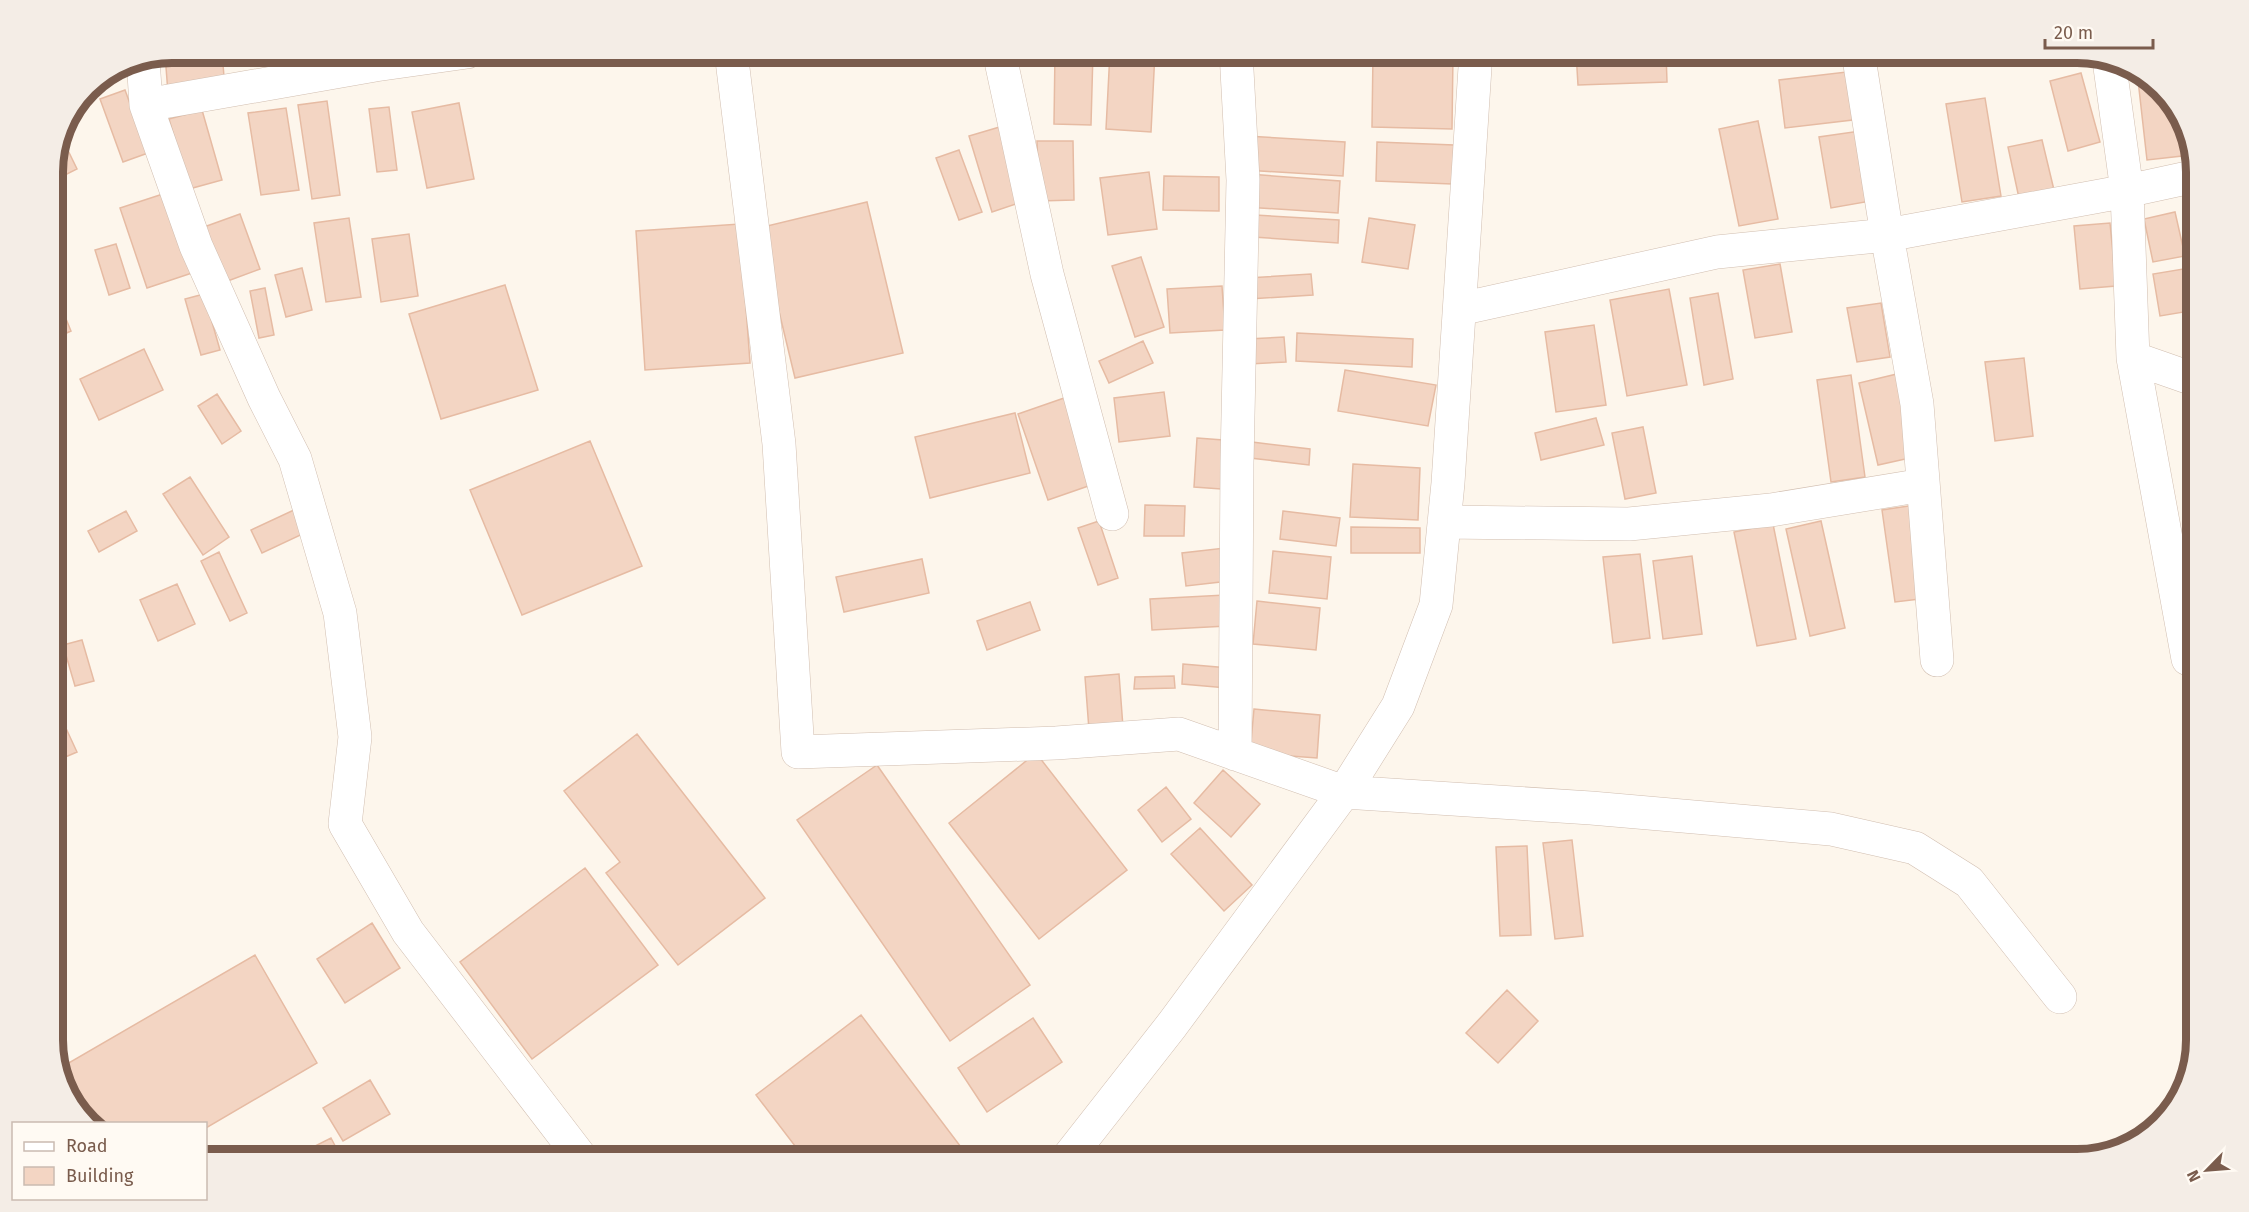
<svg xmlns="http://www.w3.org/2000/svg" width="2249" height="1212" viewBox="0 0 2249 1212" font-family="'Fira Sans',sans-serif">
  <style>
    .building { fill: #f3d5c3; stroke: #e6bba3; stroke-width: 1.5 }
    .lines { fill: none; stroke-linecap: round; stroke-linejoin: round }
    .minor-casing { stroke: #d1beb0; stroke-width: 34 }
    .minor { stroke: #fff; stroke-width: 33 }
    .rim { fill: none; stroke: #7a5c4d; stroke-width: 8 }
  </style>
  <rect width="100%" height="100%" fill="#fdf6ec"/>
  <path class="building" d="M172 52H222L225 89 168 93 165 54Z
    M280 52H326L327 73 281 76Z
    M1055 52H1093L1091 125 1054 124Z
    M1110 52H1155L1151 132 1106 129Z
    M1576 52H1666L1667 82 1578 85Z
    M1898 52H1935L1899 58Z
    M1373 54 1453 55 1452 129 1372 127Z
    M1855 71 1861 119 1785 128 1779 80Z
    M2137 71 2175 105 2182 156 2147 160Z
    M2081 73 2100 142 2068 151 2050 81Z
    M125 90 148 153 123 162 100 99Z
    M1985 98 2001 196 1962 202 1946 104Z
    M327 101 340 195 312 199 298 105Z
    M459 103 474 179 427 188 412 112Z
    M389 107 397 170 377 172 369 109Z
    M286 108 299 190 261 195 248 113Z
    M202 110 222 180 189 189 169 119Z
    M1758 121 1778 219 1739 226 1719 129Z
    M1003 126 1025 201 992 212 969 136Z
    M1860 131 1871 201 1831 208 1819 137Z
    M60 134 77 169 53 181V164Z
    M1246 136 1345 142 1343 176 1245 170Z
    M2042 140 2054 190 2019 198 2008 147Z
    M1037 141H1073L1074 200 1039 201Z
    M1377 142 1454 145 1452 184 1376 181Z
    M959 150 982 212 959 220 936 158Z
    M1149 172 1157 229 1108 235 1100 178Z
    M1248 174 1340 181 1338 213 1245 207Z
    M1164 176 1219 177V211L1163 210Z
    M169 192 195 272 147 288 120 208Z
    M867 202 903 353 795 378 759 228Z
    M2175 212 2185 256 2153 262 2144 219Z
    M240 214 260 269 225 282 204 227Z
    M1255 215 1339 220 1338 243 1253 237Z
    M349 218 361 297 326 302 314 223Z
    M1369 218 1415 225 1408 269 1362 262Z
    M2110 223 2116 286 2080 289 2074 226Z
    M740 224 750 363 645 370 636 231Z
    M409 234 418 296 381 302 372 239Z
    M116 244 130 288 109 295 95 250Z
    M1141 257 1164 327 1135 337 1112 266Z
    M1780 264 1792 332 1755 338 1743 270Z
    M302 268 312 310 286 317 275 275Z
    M2183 269 2190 311 2160 316 2153 274Z
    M1311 274 1313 295 1249 299 1248 278Z
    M505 285 538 390 441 419 409 314Z
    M1222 286 1225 330 1170 333 1167 289Z
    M53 287 71 331 53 339Z
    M265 288 274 335 259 338 250 291Z
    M1669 289 1687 385 1627 396 1610 300Z
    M1718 293 1733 379 1704 385 1690 298Z
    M204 294 220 350 201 355 185 299Z
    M1881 303 1890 357 1857 362 1847 308Z
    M1594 325 1606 405 1556 412 1545 332Z
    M1297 333 1413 339 1412 367 1296 361Z
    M1284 337 1286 362 1249 364 1247 339Z
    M1143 341 1153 363 1109 383 1099 361Z
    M144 349 163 390 99 420 80 379Z
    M2024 358 2033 436 1995 441 1985 362Z
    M1345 370 1436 385 1428 426 1338 411Z
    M1901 373 1919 456 1878 465 1859 383Z
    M1851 375 1865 477 1831 482 1817 380Z
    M1164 392 1170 436 1119 442 1114 398Z
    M217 394 241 431 222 444 198 406Z
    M1067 397 1097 483 1048 500 1018 414Z
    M1015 413 1030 473 930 498 915 437Z
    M1596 418 1604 445 1541 460 1535 433Z
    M1643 427 1656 493 1625 499 1612 433Z
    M1197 438 1223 440 1221 489 1194 487Z
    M590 441 642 566 522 615 470 490Z
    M1252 442 1310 449 1309 465 1250 458Z
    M1353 464 1420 468 1418 520 1350 517Z
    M190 477 229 537 203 555 163 494Z
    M1145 505 1185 506 1184 536H1144Z
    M1915 505 1928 598 1895 602 1882 510Z
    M296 509 307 532 262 553 251 530Z
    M126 511 137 531 99 552 88 531Z
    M1283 511 1340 518 1336 546 1280 539Z
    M1099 521 1118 578 1098 585 1078 528Z
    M1821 521 1845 628 1810 636 1786 529Z
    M1773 524 1796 639 1757 646 1734 532Z
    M1351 527 1420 528V553H1351Z
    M1225 548 1229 581 1186 586 1182 553Z
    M1273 551 1331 557 1327 599 1269 593Z
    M219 552 247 613 230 621 201 561Z
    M1640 554 1650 638 1613 643 1603 557Z
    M1692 556 1702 634 1663 639 1653 561Z
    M922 559 929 593 844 612 836 577Z
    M177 584 195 624 158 641 140 600Z
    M1225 595 1227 626 1152 630 1150 599Z
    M1257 601 1320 608 1316 650 1253 644Z
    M1030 602 1040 630 987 650 977 621Z
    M82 640 94 681 75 686 63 645Z
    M1183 664 1229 668 1227 688 1182 684Z
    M1119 674 1123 727 1089 730 1085 677Z
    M1174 676 1175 688 1134 689 1135 677Z
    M1254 709 1320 715 1317 758 1250 753Z
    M64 724 77 752 63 758 53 736V729Z
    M637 734 765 898 678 965 606 873 620 862 564 791Z
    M1036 753 1127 870 1039 939 949 823Z
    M877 765 1030 985 950 1041 797 820Z
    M1223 770 1260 804 1231 837 1194 803Z
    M1166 787 1191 819 1162 842 1138 810Z
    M1200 828 1252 885 1224 911 1171 854Z
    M1572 840 1583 936 1555 939 1543 843Z
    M1527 846 1531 935 1500 936 1496 847Z
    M585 868 658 965 532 1059 460 962Z
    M372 923 400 968 345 1003 317 959Z
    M255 955 317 1063 206 1128V1124H93L60 1068Z
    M1507 990 1538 1021 1498 1063 1466 1033Z
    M861 1015 970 1159H805L756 1095Z
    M1033 1018 1062 1062 987 1112 958 1068Z
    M370 1080 390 1114 343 1141 323 1108Z
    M331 1138 342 1159H311L307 1150Z"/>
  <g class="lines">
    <defs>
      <path id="minor" d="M731 52 779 444 798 752 1056 743 1179 734 1344 792 1591 808 1831 829 1915 848 1969 882 2060 997
        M999 52 1047 274 1112 514
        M1858 52 1887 235 2127 191 2109 60
        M143 58 146 105 375 65 467 52
        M146 105 196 246 264 398 295 459 340 613 355 737 345 824 408 932 582 1159
        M1460 309 1717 252 1887 235 1917 404 1937 660
        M2133 358 2196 380
        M1444 522 1629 524 1771 510 1923 485
        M2188 659 2133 358 2127 191 2196 176
        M1235 754 1237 463 1243 180 1236 52
        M1067 1159 1172 1025 1344 792 1398 706 1436 605 1448 483 1476 52"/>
    </defs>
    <use href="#minor" class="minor-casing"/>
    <use href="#minor" class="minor"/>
  </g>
  <path d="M0 0H2249V1212H0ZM172 63H2077A109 109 0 0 1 2186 172V1040A109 109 0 0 1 2077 1149H172A109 109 0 0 1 63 1040V172A109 109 0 0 1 172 63Z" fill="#f4ede6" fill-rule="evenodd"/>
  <path class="rim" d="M172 63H2077A109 109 0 0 1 2186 172V1040A109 109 0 0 1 2077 1149H172A109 109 0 0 1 63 1040V172A109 109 0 0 1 172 63Z"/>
  <rect x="12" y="1122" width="195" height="78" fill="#fffaf3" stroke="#cabbb1" stroke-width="1.5"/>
  <rect x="24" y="1142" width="30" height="9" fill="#ffffff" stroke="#cabbb1" stroke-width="1.5"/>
  <text x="66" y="1152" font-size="18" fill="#7a5c4d">Road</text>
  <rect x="24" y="1167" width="30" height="18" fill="#f3d5c3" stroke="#cabbb1" stroke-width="1.5"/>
  <text x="66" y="1182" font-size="18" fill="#7a5c4d">Building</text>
  <g transform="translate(2207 1170) rotate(245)" stroke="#fffaf3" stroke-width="4.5" paint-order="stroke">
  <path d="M0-4.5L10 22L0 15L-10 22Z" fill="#7a5c4d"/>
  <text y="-9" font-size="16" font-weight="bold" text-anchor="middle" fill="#7a5c4d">N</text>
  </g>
  <path d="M2045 39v9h108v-9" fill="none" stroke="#7a5c4d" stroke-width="3"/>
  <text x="2054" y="39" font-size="18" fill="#7a5c4d" stroke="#fffaf3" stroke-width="4.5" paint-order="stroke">20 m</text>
</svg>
